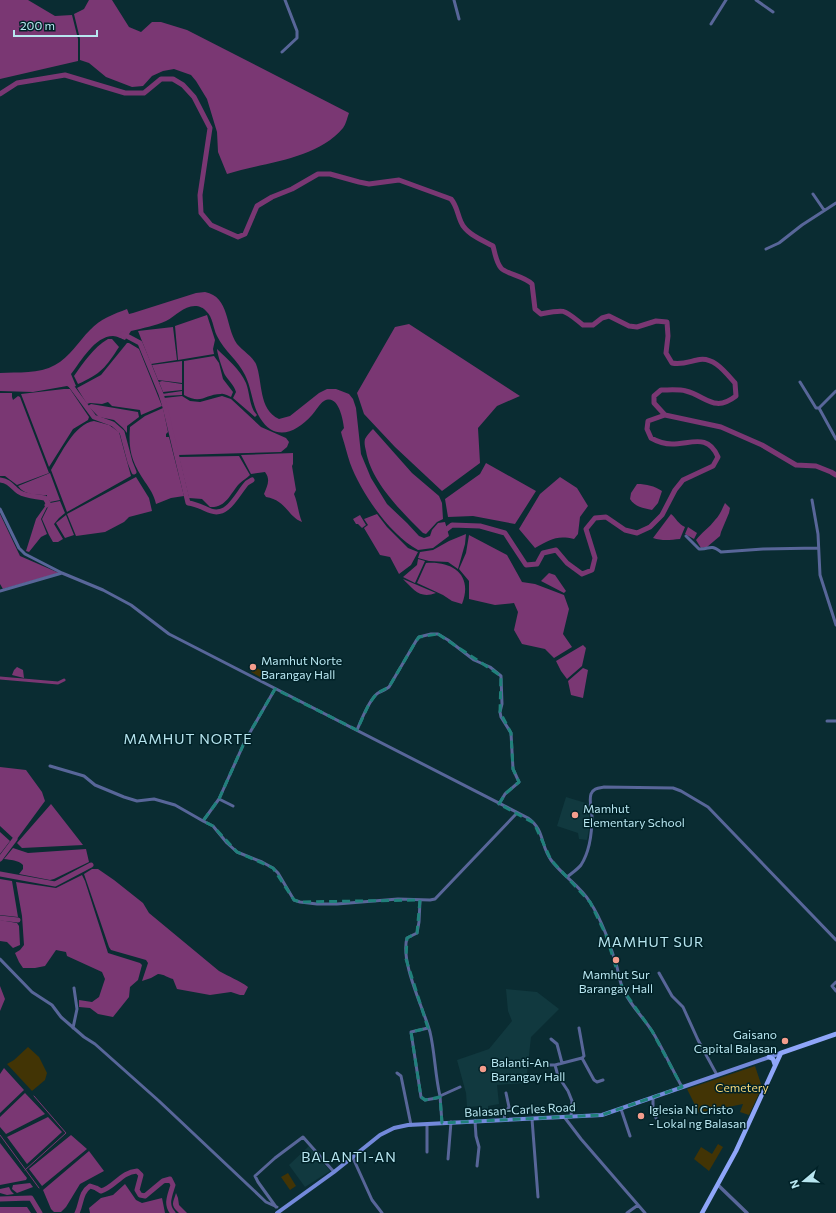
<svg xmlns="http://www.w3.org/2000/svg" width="836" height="1213" viewBox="0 0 836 1213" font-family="Commissioner,sans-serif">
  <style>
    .built { fill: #11393f }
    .green { fill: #423405 }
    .water { fill: #7a3773 }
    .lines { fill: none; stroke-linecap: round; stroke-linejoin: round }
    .stream { stroke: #7a3773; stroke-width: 1 }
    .canal { stroke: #7a3773; stroke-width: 3 }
    .river { stroke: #7a3773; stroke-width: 5 }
    .minor { stroke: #586699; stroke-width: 3 }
    .tertiary { stroke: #586699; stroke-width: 3.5 }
    .secondary { stroke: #7389da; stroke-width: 4 }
    .primary { stroke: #8fa6f9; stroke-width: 4.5 }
    .marked { fill: none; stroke: #20817b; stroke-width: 3; stroke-dasharray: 8 5; stroke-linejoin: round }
    .poi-dot { fill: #f49d8c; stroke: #012228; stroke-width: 1.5 }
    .labels { text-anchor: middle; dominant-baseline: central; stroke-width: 3; stroke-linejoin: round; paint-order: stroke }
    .poi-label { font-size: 12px; fill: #b8e6f0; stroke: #012228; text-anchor: start }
    .park-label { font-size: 12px; fill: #fbda79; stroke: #012228 }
    .street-label { font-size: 12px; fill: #b8e6f0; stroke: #012228 }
    .quarter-label { font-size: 14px; letter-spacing: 1px; fill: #b8e6f0; stroke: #012228 }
  </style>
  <rect width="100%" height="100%" fill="#0a2c32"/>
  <path class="built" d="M566 797 589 804V829L587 840 579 839 578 833 557 826Z
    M506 989 537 992 559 1009 531 1037 526 1083 497 1085 499 1104 488 1106V1114H482V1106L467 1107 466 1093 457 1060 489 1049 512 1021 508 1011Z
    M309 1146 330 1171 305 1187 289 1165Z"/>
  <path class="green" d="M255 667 264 672 260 677 251 672Z
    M28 1047 39 1057 47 1073 45 1080 32 1091 7 1064 14 1060Z
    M755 1066 762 1087 749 1115 740 1112 743 1104 699 1113 687 1089Z
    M718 1144 723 1147 709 1171 694 1159 701 1147 712 1154Z
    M288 1173 296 1186 290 1190 281 1177Z"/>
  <path class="water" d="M0 0H28L55 16 72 15 78 39V61L0 79Z
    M89 0H112L129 27 141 32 152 22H161L187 30 349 113C347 118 346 124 343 128 316 160 265 162 227 174L218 152 217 132 207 99 196 81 191 75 174 69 163 71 152 76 143 86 132 87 106 77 89 63 80 60V39L74 14 84 9Z
    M205 292C230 297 225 326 237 344 243 351 252 356 256 364 263 382 258 409 279 419L290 416 319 393 327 389H336L349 394 353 399 356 408 361 454 371 478 387 504 407 523 419 536 424 538 430 536 432 530 438 523 445 522 449 536 433 548 418 550C390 535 361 493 350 463 347 454 345 445 342 436L341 432 344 428C343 419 338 393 324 401 319 404 316 411 312 415 296 433 275 442 260 418 252 405 252 389 245 375 238 360 224 351 217 336 213 328 213 317 206 311 204 308 199 306 195 306 183 306 176 316 166 321 155 326 143 328 131 331L125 340C122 339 117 336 113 336 95 336 81 361 71 374L76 386 71 388 67 386 33 392 0 391V373C18 372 39 374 55 365 70 357 78 342 90 330 100 319 114 314 127 309L129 314 133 313 196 293Z
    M207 315 215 340 213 349 214 354 178 360 175 326Z
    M409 324 520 396 497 406 478 428 480 463 442 491 395 447 364 414 357 393 395 327Z
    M173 327 177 360 151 364 138 331Z
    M108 339H112L119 347C106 367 101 374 78 384L74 376C84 362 93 348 108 339Z
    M127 343H129L139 349 162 406 141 415 140 410 112 406 108 402 102 404 90 403 87 404 77 388 101 375Z
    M217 349C227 359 240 369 246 383 250 393 249 407 257 415L255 417 233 398 236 392C234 385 229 381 225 375 223 371 217 353 217 349Z
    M214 356 219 363 223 379 233 392 231 397C228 396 224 393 221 394 205 394 202 405 184 395V361Z
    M182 361V383L158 380 152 365Z
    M162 381 182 384V390L163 392 159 382Z
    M64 389H70L89 417 88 420 73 429 49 467 21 394Z
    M182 391V395L164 396 162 394Z
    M0 393H12V397L13 400 18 396 20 397 49 473 17 485 5 476H0Z
    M182 396 190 401 200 402 222 396 231 399 261 427 286 438 289 442 287 447 281 452 178 455 164 398Z
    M91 404 138 412 139 417 127 426V433L123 428 114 420 99 417 88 406Z
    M163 408 168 432 166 434V437H169L184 496 171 498 156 504C154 495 150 489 145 482 132 463 128 450 130 427L145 416Z
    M94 421 109 425 119 432 131 476 67 512 51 470C61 454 74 424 94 421Z
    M373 429 412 473 439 496 442 503 443 519 437 522 426 534 423 533C402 512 371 482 366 451 365 447 364 443 365 439 367 435 370 432 373 429Z
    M293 453V464L292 466 296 490 294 494C298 503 298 513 302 522 288 517 286 500 266 497L264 494C267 486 271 480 265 472L251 474 241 455Z
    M239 456 250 475C246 479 243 480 239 484 230 494 226 508 210 507L202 499 189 498 179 457Z
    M486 463 536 491 515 524 473 516 448 517 445 499 480 474Z
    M50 473 60 500 50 502 49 500V503L41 519 47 534 41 537 29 552 26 551 36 519 46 505 48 506 44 497 45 496 47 497V495C37 495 24 495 18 486Z
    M136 477 149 498 152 511 129 517 124 522 105 532 76 536 67 514Z
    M560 477 577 488 588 506 580 517 578 534 574 539C556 535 550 540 535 548L519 529 540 494Z
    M637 484C647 484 654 486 662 491L658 503 652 510C643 508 635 507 630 499L631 493Z
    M60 501 65 513 59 518 54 524 63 539 58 542H53L49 535 42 519 50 503Z
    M725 503 730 508 729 513 721 532 720 536 707 547 701 548 696 540C702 532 709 528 715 520 720 515 722 509 725 503Z
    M0 514 20 556 59 573 3 589 0 584Z
    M377 514 387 527 408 548 418 552 411 565 399 574 390 557 380 555 364 528 368 525 364 519Z
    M671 514C676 518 678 524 685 527L680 539C670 540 662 541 653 538Z
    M66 515 74 535 65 538 56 523Z
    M360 515 366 525 362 528 358 524H356L353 519Z
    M688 527 697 533 694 539 685 534Z
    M466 534 465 544 458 569 448 562 429 561 418 558 420 552 433 550 449 541Z
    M469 535 507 555 522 582 535 584 564 595 569 609 563 634 572 647 554 658 545 649 522 644 514 630 518 612 514 603 495 605 469 599V581L459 569 466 553Z
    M418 559 425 561 415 583 403 577 417 565Z
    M426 563C454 561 473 576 462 604L452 601 443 595 417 583Z
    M549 573 555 575 566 591 564 593 541 581Z
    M403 579 436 593C420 599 414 590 403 579Z
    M583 645 586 648 582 666 567 679 561 671 556 661Z
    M17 667 23 670 24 678 12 675 14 670Z
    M583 668 588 670 583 698 571 695 568 681Z
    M0 767 26 770 42 792 45 801 17 839 13 838 0 826Z
    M51 804 83 845 22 848 17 843Z
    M0 832 10 841 0 854Z
    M13 848 28 853 86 849 89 862 54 879 50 880 19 874 23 869V865C18 860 11 860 4 859Z
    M92 869H98L114 880 143 903 149 913 219 971C229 977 239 980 248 987L244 995H240L231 992 210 995 177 989 173 979C168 978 164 974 158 974L151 978 142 981 148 963 146 960 111 950 109 947 84 874Z
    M82 875 85 881 108 953 140 963 142 965 138 980 130 987 129 997 113 1017 98 1014 90 1008 79 1007V1000L92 1002 99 997 105 979 102 972 67 956 66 952 56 950 45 966 35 968H23L19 962 15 953 20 950 24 945 22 916 16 882 56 888Z
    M0 879 12 881 18 917 0 915Z
    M0 920 17 923 19 926 20 945 13 948 7 942 0 941Z
    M0 986 5 999 0 1011Z
    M4 1068 24 1090 0 1113V1074Z
    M25 1093 45 1114 6 1134 0 1127V1117Z
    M48 1117 62 1132 27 1164 7 1137Z
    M71 1135 87 1149 42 1186 29 1169Z
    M0 1143 27 1178 26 1180 0 1185Z
    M89 1151 104 1171 80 1184 66 1207 61 1212H54L51 1209 43 1190Z
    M30 1183 33 1187 17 1193 12 1189 13 1185Z
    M125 1184 136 1200 142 1203 162 1198 165 1213H90L89 1208 101 1198 113 1195Z
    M9 1187 11 1191 14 1194 7 1195 0 1193V1189Z
    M176 1193 178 1198 179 1205 187 1213H179C170 1205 173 1203 176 1193Z
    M0 1207H27L31 1213H0Z"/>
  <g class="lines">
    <path class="stream" d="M0 1135 39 1188
      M25 1170 66 1133 34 1096"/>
    <path class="canal" d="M0 678 58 683 64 680"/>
    <path class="river" d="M0 94 17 83 65 75 125 93H144L161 79H173L183 85 194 97 210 128 200 195 201 213 211 225 238 237 245 234 257 206 272 197 292 189 318 174H330L359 182 369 184 399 180 451 199C457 206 457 213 461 222 466 234 482 240 493 246 495 253 496 262 501 268 506 274 524 276 532 284L535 309 541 314C566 309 563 309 583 325H593L602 318 609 316 629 326 637 327 656 321 667 322 668 336 666 353 672 363C681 365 688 362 697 360 713 355 726 373 735 383L736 396C714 413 706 396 686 391 679 389 669 390 661 390L654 396V403L665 415
      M123 334 140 343 161 394 165 407 188 503C197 504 203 508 211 511 228 517 237 494 247 483L252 480
      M69 383 94 417 113 424 122 432 130 462 134 472
      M0 480C10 481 12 487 19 492 27 497 37 496 45 498L48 503 47 505
      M443 532 452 525 480 526 505 533 526 565 537 564 543 553 556 550 567 563 582 574 592 570 595 558 586 529 595 518 606 517 625 530 637 533 650 527 662 515 675 490 683 480 713 466 718 457C708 433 691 444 672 444 664 444 658 442 651 438L647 429 648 421 665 415 721 427 762 445 796 465 816 466 831 472 836 475
      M0 859 15 839
      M0 874 55 884 91 865
      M0 918 18 920
      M0 1199 31 1198 40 1213
      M77 1213C82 1203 80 1193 90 1186L96 1188 101 1191C115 1187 121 1172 137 1171L141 1175 137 1190 140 1195 145 1196 163 1181 170 1179 173 1185C170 1195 165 1205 173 1213"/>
    <path class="minor" d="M454 0 459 19
      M756 0 773 12
      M711 24 726 0
      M282 52 297 38V31L285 0
      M813 194 824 210
      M766 249 779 243 802 225 836 203
      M800 382 816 408H819L836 391
      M819 408 836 439
      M812 500 818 534 820 575 836 625
      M0 509 19 548 25 554 62 573 103 590 131 605 169 634 528 818C545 830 540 845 551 860 563 876 580 886 590 902 603 922 610 945 617 967 619 975 620 984 624 991 631 1006 643 1017 652 1031 663 1049 672 1069 682 1087
      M686 536 699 549C710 550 709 543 721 552L763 549 818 548
      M0 591 62 573
      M827 721H836
      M357 730C361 721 369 699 378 693 382 691 385 690 389 687L416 641 419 637 431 634H438L448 640 474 660 490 667 501 676 502 704 500 712 501 717 511 733 513 769 519 782 505 794 499 804
      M50 766 84 776 95 785 124 797 137 801 154 799 175 805 203 821 219 799 245 741 275 689
      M219 799 233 806
      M203 821 213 826 227 843 237 852 262 862 273 868 278 873 294 900 300 902 317 904H337L398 899 430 900 435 899 517 813
      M567 877C572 873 578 869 581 865 590 851 592 832 592 816 591 809 589 800 591 794 593 788 599 788 604 787L673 788 681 791 708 807 836 940
      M420 901 419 922 417 933 407 938C400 962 423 1007 430 1032 435 1053 435 1075 440 1096L437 1098 425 1100 421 1097 411 1032 428 1028
      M0 959 32 992 52 1005 61 1017 84 1037 95 1044 159 1101 266 1202 277 1207
      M659 973 672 996 683 1007 698 1040 717 1075
      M836 982 832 986 836 991
      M73 1028 77 1009 74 988
      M551 1039 557 1044 562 1063
      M582 1058 594 1080 597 1082 603 1080
      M545 1065H555L558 1076 568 1091 572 1101 571 1117
      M555 1065 582 1058 584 1056 579 1028
      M397 1073 401 1076 411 1125
      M653 1097V1109L656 1118
      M621 1109 630 1136
      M565 1118 581 1139 645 1213
      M532 1119 538 1197
      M504 1120 505 1113 509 1107 506 1093
      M475 1121 476 1136 479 1147 477 1166
      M442 1123 440 1096 460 1087
      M427 1152V1124
      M353 1158 372 1200 382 1213
      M448 1159 451 1122
      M276 1207 258 1182 255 1176 275 1158 303 1137 334 1172
      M627 1213 638 1205"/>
    <path class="tertiary" d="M718 1185 747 1213"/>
    <path class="secondary" d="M277 1213 334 1172 380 1135 394 1128 408 1125 602 1115 781 1053"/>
    <path class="primary" d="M769 1057 773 1059 775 1065
      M702 1213 736 1151 781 1053 836 1034"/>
  </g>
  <path class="marked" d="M438 634 501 676 500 712 511 733 513 769 519 782 505 794 499 804 534 823 551 860 590 902 606 935 623 990 652 1031 682 1087 602 1115 442 1123 440 1097 425 1100 421 1097 411 1032 428 1028 406 959 407 938 417 933 420 900 300 902 294 900 273 868 237 852 213 826 203 821 219 799 245 741 275 689 357 730 369 704 377 693 389 687 416 641 419 637Z"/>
  <g class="poi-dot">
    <circle cx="253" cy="667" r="4"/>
    <circle cx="575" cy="815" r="4"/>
    <circle cx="616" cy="960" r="4"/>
    <circle cx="785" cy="1041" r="4"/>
    <circle cx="483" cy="1069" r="4"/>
    <circle cx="641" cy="1116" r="4"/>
  </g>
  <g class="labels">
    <g class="poi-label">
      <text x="261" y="660">Mamhut Norte<tspan x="261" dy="14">Barangay Hall</tspan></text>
      <text x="583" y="808">Mamhut<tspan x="583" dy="14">Elementary School</tspan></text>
      <text x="616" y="974" text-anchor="middle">Mamhut Sur<tspan x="616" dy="14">Barangay Hall</tspan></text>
      <text x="777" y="1034" text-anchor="end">Gaisano<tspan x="777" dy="14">Capital Balasan</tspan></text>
      <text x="491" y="1062">Balanti-An<tspan x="491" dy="14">Barangay Hall</tspan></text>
      <text x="649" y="1109">Iglesia Ni Cristo<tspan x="649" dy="14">- Lokal ng Balasan</tspan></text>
    </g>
    <g class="park-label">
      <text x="742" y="1087">Cemetery</text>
    </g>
    <g class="street-label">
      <text transform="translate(520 1109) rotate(-3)">Balasan-Carles Road</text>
    </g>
    <g class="quarter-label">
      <text x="188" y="738">MAMHUT NORTE</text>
      <text x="651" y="941">MAMHUT SUR</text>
      <text x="349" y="1156">BALANTI-AN</text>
    </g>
  </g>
  <g transform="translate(804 1181) rotate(251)" stroke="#012228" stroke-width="3" paint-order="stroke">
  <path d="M0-3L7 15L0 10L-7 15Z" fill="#b8e6f0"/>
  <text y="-6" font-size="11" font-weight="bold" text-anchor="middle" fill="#b8e6f0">N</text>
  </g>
  <path d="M14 30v6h83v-6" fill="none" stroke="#b8e6f0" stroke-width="2"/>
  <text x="20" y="30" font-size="12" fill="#b8e6f0" stroke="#012228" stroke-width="3" paint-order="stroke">200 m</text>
</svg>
